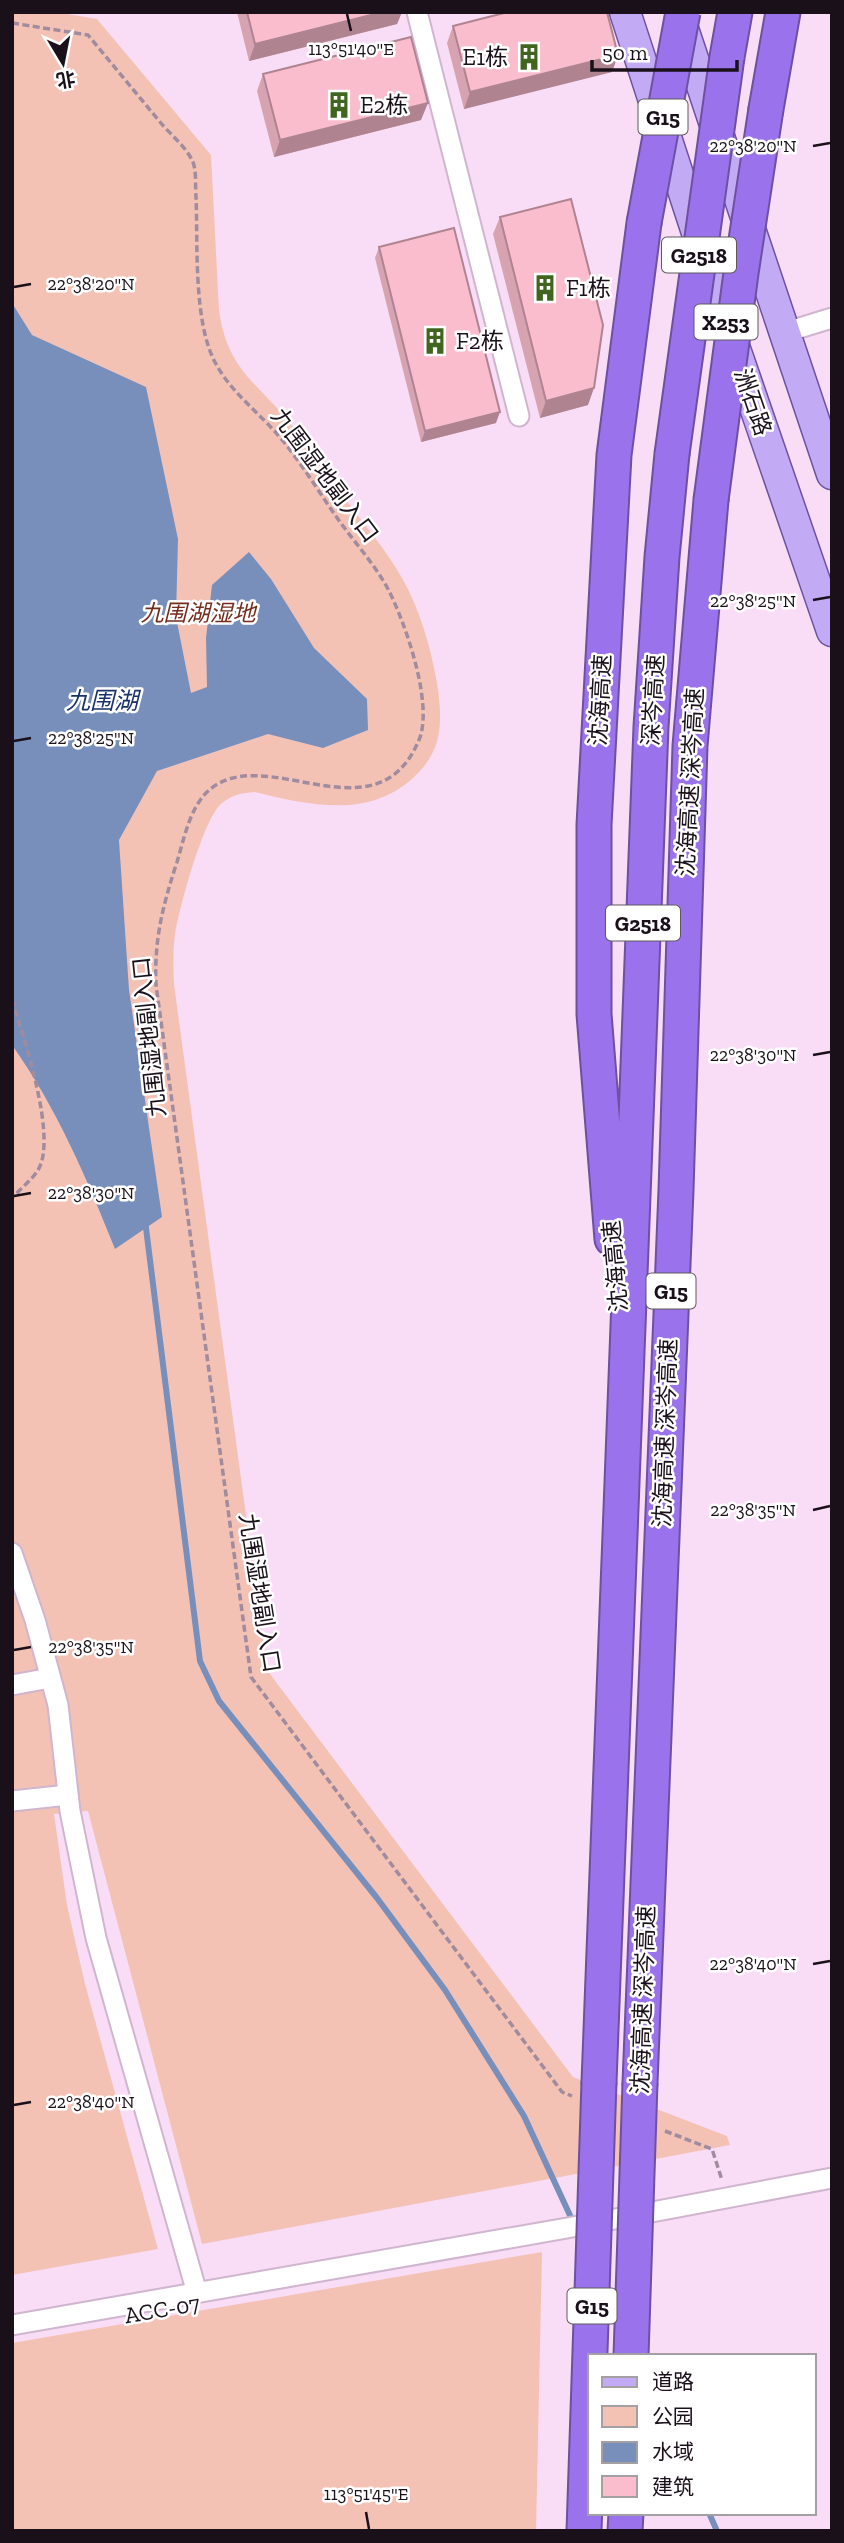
<svg xmlns="http://www.w3.org/2000/svg" width="844" height="2543" viewBox="0 0 844 2543" font-family="'Zilla Slab','Noto Sans SC',serif">
  <style>
    .green { fill: #f4c2b5 }
    .water { fill: #788fbc }
    .lines { fill: none; stroke-linecap: round; stroke-linejoin: round }
    .stream { stroke: #788fbc; stroke-width: 6 }
    .street-casing { stroke: #d0b5ce; stroke-width: 23 }
    .primary-casing { stroke: #6d50a2; stroke-width: 33 }
    .highway-casing { stroke: #6d50a2; stroke-width: 37 }
    .path { stroke: #a08b9f; stroke-width: 3.5; stroke-dasharray: 7 3.5; stroke-linecap: butt }
    .street { stroke: #fff; stroke-width: 19 }
    .primary { stroke: #c2abf4; stroke-width: 30 }
    .highway { stroke: #9a73ec; stroke-width: 33 }
    .highway-bridge-casing { stroke: #6d50a2; stroke-width: 37; stroke-linecap: butt }
    .highway-bridge { stroke: #9a73ec; stroke-width: 33 }
    .wall { fill: #d7a3b0 }
    .shaded-wall { fill: #af8490 }
    .building { fill: #fabdcd; stroke: #af8490; stroke-width: 2 }
    .ticks { fill: none; stroke: #1a1019; stroke-width: 2.5 }
    .labels { text-anchor: middle; dominant-baseline: central; stroke-width: 5; stroke-linejoin: round; paint-order: stroke }
    .shield { fill: #fff; stroke: #5f585e; stroke-width: 2 }
    .shield-label { font-size: 21px; font-weight: bold; fill: #1a1019 }
    .poi-label { font-size: 23px; fill: #1a1019; stroke: #fff; text-anchor: start }
    .street-label { font-size: 23px; fill: #1a1019; stroke: #fff }
    .park-label { font-size: 23px; font-style: italic; fill: #732d1c; stroke: #fff }
    .water-label { font-size: 24px; font-style: italic; fill: #19326a; stroke: #fff }
    .ticks-label { font-size: 18px; text-anchor: middle; fill: #1a1019; stroke: #fff; stroke-width: 5; stroke-linejoin: round; paint-order: stroke }
  </style>
  <rect width="100%" height="100%" fill="#f9ddf7"/>
  <path class="green" d="M12 12H56L97 19 211 155 219 311C228 372 259 383 294 428 313 451 329 477 347 501 365 526 387 551 402 578 420 609 431 649 437 683 442 717 444 746 419 772 374 820 312 806 255 792 242 793 231 795 221 804 203 820 179 909 175 935 173 951 173 967 174 984L267 1670 573 2077 727 2136 730 2145 202 2244 88 1811 54 1814 67 1905 85 1984 158 2249 12 2275Z
    M542 2252 536 2531H12V2343Z"/>
  <path class="water" d="M12 303 32 335 146 387 178 539 176 617 191 693 207 687 206 638 212 585 249 552 271 579 314 648 367 699 368 730 323 748 268 734 157 771 119 840 129 990 162 1217 115 1249C87 1179 57 1108 12 1045Z"/>
  <g class="lines">
    <path class="stream" d="M145 1220 200 1661 219 1701 377 1898 445 1990 524 2116 574 2224
      M605 2291 618 2319
      M709 2513 717 2531"/>
    <defs>
      <path id="street" d="M417 12 519 416
        M783 333 832 318
        M12 1553 35 1620 58 1705 70 1811 96 1938 197 2293
        M12 1685 50 1678
        M12 1801 68 1795
        M12 2325 567 2228 832 2178"/>
      <path id="primary" d="M625 12 735 349 832 631
        M680 20 832 474"/>
      <path id="highway" d="M727 57 735 12
        M766 109 783 12
        M612 1239 594 1014V825L614 455 644 223
        M599 2082 651 727 662 557 672 454
        M640 2083 676 1190 690 746 711 500
        M625 2531 626 2513"/>
    </defs>
    <use href="#street" class="street-casing"/>
    <use href="#primary" class="primary-casing"/>
    <use href="#highway" class="highway-casing"/>
    <path class="path" d="M12 23 88 35C112 64 136 93 160 122 170 134 185 146 192 160 197 169 195 187 196 197 198 245 193 323 216 364 231 392 258 412 278 435 301 462 320 494 340 522 356 544 375 565 388 589 405 622 434 704 419 740 375 844 262 737 206 793 189 811 184 839 177 862 163 905 154 939 156 985L251 1677 562 2092 572 2096
      M12 1000C23 1035 58 1138 38 1170 32 1180 20 1189 12 1198
      M665 2131 712 2149 722 2180"/>
    <use href="#street" class="street"/>
    <use href="#primary" class="primary"/>
    <use href="#highway" class="highway"/>
    <defs>
      <path id="highway-bridge" d="M644 223 683 12
        M672 454 727 57
        M711 500 741 273 766 109
        M631 2356 640 2083
        M584 2531 599 2082"/>
    </defs>
    <use href="#highway-bridge" class="highway-bridge-casing"/>
    <use href="#highway-bridge" class="highway-bridge"/>
  </g>
  <path class="wall" d="M237 12H402L397 24 249 61Z
    M453 26 618 55 612 72 464 109 447 43Z
    M263 74 421 120 274 157 257 91Z
    M500 217 588 405 540 418 493 234Z
    M379 247 496 423 421 442 375 258Z"/>
  <path class="shaded-wall" d="M383 12H402L397 24 249 61 255 44Z
    M618 55 612 72 464 109 470 92Z
    M428 103 421 120 274 157 280 140Z
    M594 388 588 405 540 418 546 401Z
    M500 412 496 423 421 442 425 431Z"/>
  <path class="building" d="M247 12H383L255 44Z
    M508 12H607L618 55 470 92 453 26Z
    M411 37 428 103 280 140 263 74Z
    M571 199 603 325 594 388 546 401 500 217Z
    M454 228 500 412 425 431 379 247Z"/>
  <path class="ticks" d="M347 14 351 31M813 146 830 143M14 287 31 284M813 600 830 597M14 741 31 738M813 1055 830 1052M14 1196 31 1193M813 1510 830 1506M14 1650 31 1647M813 1964 830 1961M14 2105 31 2102M366 2512 369 2529"/>
  <defs>
    <symbol id="building-bare" viewBox="-9 -9 18 18"><path d="M-4-6H4V6H1V3H-1V6H-4ZM-2.5-4.3h1.7v1.8h-1.7ZM.8-4.3h1.7v1.8H.8ZM-2.5-1h1.7V.8h-1.7ZM.8-1h1.7V.8H.8Z" fill="#40651f" stroke="#fff" stroke-width="2.5" paint-order="stroke"/></symbol>
  </defs>
  <g fill-rule="evenodd">
    <use href="#building-bare" x="510" y="38" width="38" height="38"/>
    <use href="#building-bare" x="320" y="86" width="38" height="38"/>
    <use href="#building-bare" x="526" y="269" width="38" height="38"/>
    <use href="#building-bare" x="416" y="322" width="38" height="38"/>
  </g>
  <g class="labels">
    <g class="shield">
      <rect x="638.5" y="99.5" width="49" height="35" rx="5"/>
      <rect x="662" y="237.5" width="74" height="35" rx="5"/>
      <rect x="694.5" y="304.5" width="63" height="35" rx="5"/>
      <rect x="606" y="905.5" width="74" height="35" rx="5"/>
      <rect x="646.5" y="1273.5" width="49" height="35" rx="5"/>
      <rect x="567.5" y="2288.5" width="49" height="35" rx="5"/>
    </g>
    <g class="shield-label">
      <text x="663" y="117">G15</text>
      <text x="699" y="255">G2518</text>
      <text x="726" y="322">X253</text>
      <text x="643" y="923">G2518</text>
      <text x="671" y="1291">G15</text>
      <text x="592" y="2306">G15</text>
    </g>
    <g class="poi-label">
      <text x="508" y="57" text-anchor="end">E1栋</text>
      <text x="360" y="105">E2栋</text>
      <text x="566" y="288">F1栋</text>
      <text x="456" y="341">F2栋</text>
    </g>
    <g class="street-label">
      <text transform="translate(753 402) rotate(71)">洲石路</text>
      <text transform="translate(325 475) rotate(53)">九围湿地副入口</text>
      <text transform="translate(600 700) rotate(-87)">沈海高速</text>
      <text transform="translate(653 700) rotate(-87)">深岑高速</text>
      <text transform="translate(690 782) rotate(-87)">沈海高速 深岑高速</text>
      <text transform="translate(149 1037) rotate(-96)">九围湿地副入口</text>
      <text transform="translate(615 1266) rotate(-95)">沈海高速</text>
      <text transform="translate(665 1433) rotate(-88)">沈海高速 深岑高速</text>
      <text transform="translate(260 1593) rotate(81)">九围湿地副入口</text>
      <text transform="translate(643 2000) rotate(-88)">沈海高速 深岑高速</text>
      <text transform="translate(162 2309) rotate(-10)">ACC-07</text>
    </g>
    <g class="park-label">
      <text x="198" y="613">九围湖湿地</text>
    </g>
    <g class="water-label">
      <text x="102" y="700">九围湖</text>
    </g>
  </g>
  <g class="ticks-label">
    <text x="351" y="55">113°51'40"E</text>
    <text x="753" y="152">22°38'20"N</text>
    <text x="91" y="290">22°38'20"N</text>
    <text x="753" y="607">22°38'25"N</text>
    <text x="91" y="744">22°38'25"N</text>
    <text x="753" y="1061">22°38'30"N</text>
    <text x="91" y="1199">22°38'30"N</text>
    <text x="753" y="1516">22°38'35"N</text>
    <text x="91" y="1653">22°38'35"N</text>
    <text x="753" y="1970">22°38'40"N</text>
    <text x="91" y="2108">22°38'40"N</text>
    <text x="366" y="2500">113°51'45"E</text>
  </g>
  <rect width="844" height="2543" fill="none" stroke="#1a1019" stroke-width="28"/>
  <rect x="588" y="2354" width="228" height="161" fill="#ffffff" stroke="#a39fa3" stroke-width="2"/>
  <rect x="602" y="2377" width="35" height="10" fill="#c2abf4" stroke="#a39fa3" stroke-width="2"/>
  <text x="652" y="2389" font-size="21" fill="#1a1019">道路</text>
  <rect x="602" y="2406" width="35" height="21" fill="#f4c2b5" stroke="#a39fa3" stroke-width="2"/>
  <text x="652" y="2424" font-size="21" fill="#1a1019">公园</text>
  <rect x="602" y="2442" width="35" height="21" fill="#788fbc" stroke="#a39fa3" stroke-width="2"/>
  <text x="652" y="2459" font-size="21" fill="#1a1019">水域</text>
  <rect x="602" y="2476" width="35" height="21" fill="#fabdcd" stroke="#a39fa3" stroke-width="2"/>
  <text x="652" y="2494" font-size="21" fill="#1a1019">建筑</text>
  <g transform="translate(63 63) rotate(170)" stroke="#ffffff" stroke-width="5" paint-order="stroke">
  <path d="M0-5L12 26L0 18L-12 26Z" fill="#1a1019"/>
  <text y="-10" font-size="19" font-weight="bold" text-anchor="middle" fill="#1a1019">北</text>
  </g>
  <path d="M592 60v10h145v-10" fill="none" stroke="#1a1019" stroke-width="3.5"/>
  <text x="602" y="60" font-size="21" fill="#1a1019" stroke="#ffffff" stroke-width="5" paint-order="stroke">50 m</text>
</svg>
